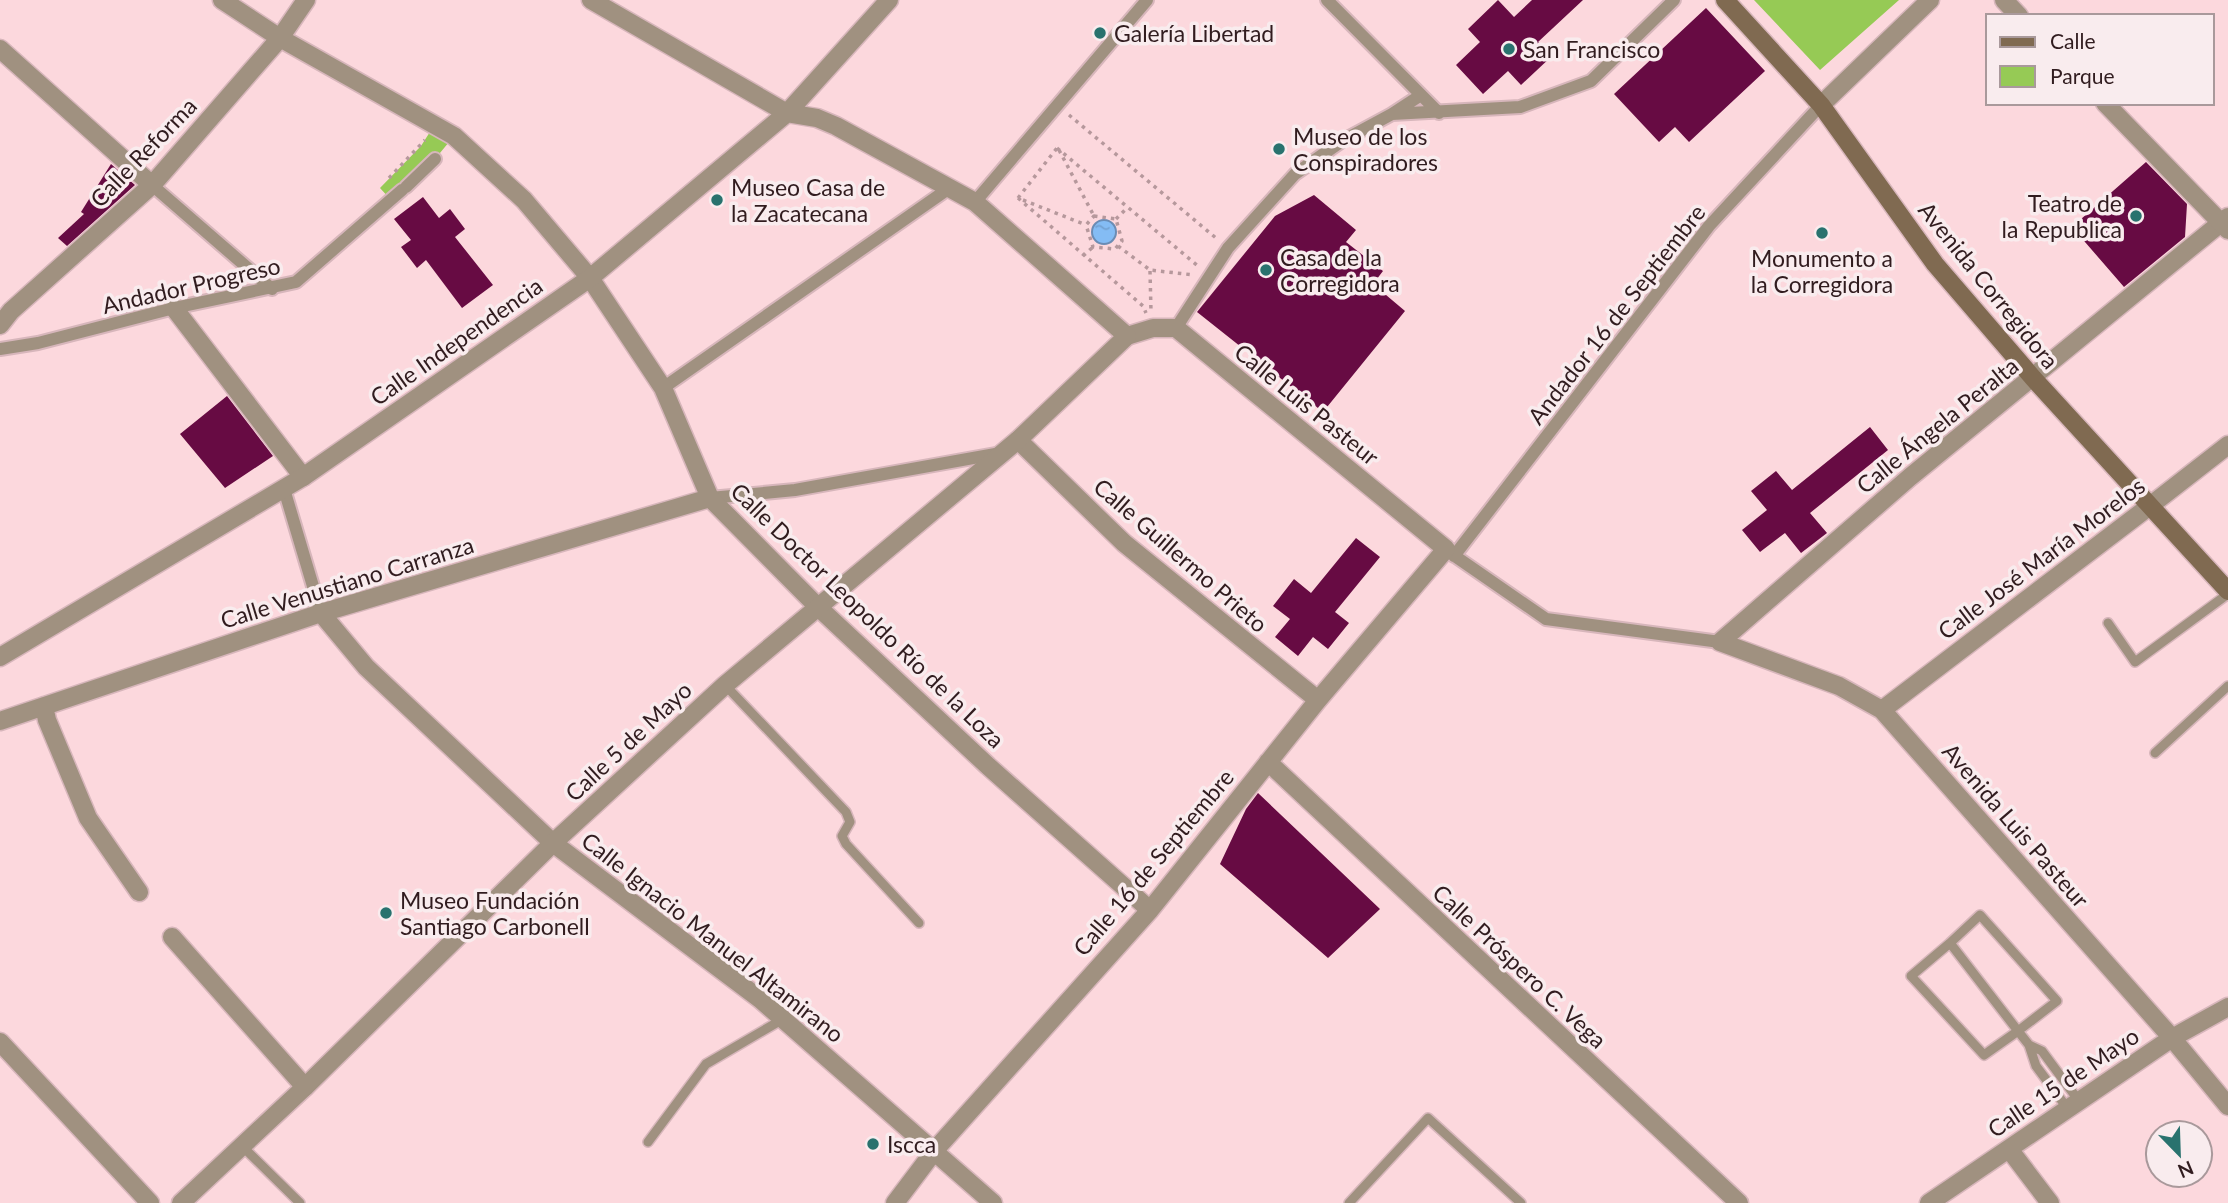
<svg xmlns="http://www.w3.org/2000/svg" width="2228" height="1203" viewBox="0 0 2228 1203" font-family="Lato,sans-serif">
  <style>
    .green { fill: #96ca55 }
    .water { fill: url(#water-ripples); stroke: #6b8cb4; stroke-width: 2 }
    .building { fill: #670b43 }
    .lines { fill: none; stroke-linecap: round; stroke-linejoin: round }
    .service-casing { stroke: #d7b6bb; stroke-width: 12 }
    .pedestrian-casing { stroke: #d7b6bb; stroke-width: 16 }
    .minor-casing { stroke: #d7b6bb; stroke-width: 21 }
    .tertiary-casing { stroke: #d7b6bb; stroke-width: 21 }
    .secondary-casing { stroke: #d7b6bb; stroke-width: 21 }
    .path { stroke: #b6989c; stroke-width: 3.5; stroke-dasharray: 3.5 5; stroke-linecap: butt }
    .service { stroke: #a09180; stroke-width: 9 }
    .pedestrian { stroke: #a09180; stroke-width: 12 }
    .minor { stroke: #a09180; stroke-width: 18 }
    .tertiary { stroke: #a09180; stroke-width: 18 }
    .secondary { stroke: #806a51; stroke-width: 18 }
    .poi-dot { fill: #29726e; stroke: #f9ecee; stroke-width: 2.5 }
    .labels { text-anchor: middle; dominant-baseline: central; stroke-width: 7; stroke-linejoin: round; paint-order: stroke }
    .poi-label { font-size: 23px; fill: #311c1f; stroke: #f9ecee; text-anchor: start }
    .street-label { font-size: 23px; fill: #311c1f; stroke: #f9ecee }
  </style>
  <defs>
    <pattern id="water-ripples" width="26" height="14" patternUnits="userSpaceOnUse" patternTransform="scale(1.75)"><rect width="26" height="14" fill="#84bcf4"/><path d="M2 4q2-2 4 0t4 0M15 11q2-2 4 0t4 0" fill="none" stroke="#72a1d1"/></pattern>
  </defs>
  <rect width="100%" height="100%" fill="#fcd8dd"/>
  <path class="green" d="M1754 0H1899L1820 70Z
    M435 124 454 136 435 159 391 200 380 188 421 146Z"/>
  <path class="water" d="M1092 232a12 12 0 1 1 24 0a12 12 0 1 1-24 0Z"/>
  <path class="building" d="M1498 0 1514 17 1532 0H1583L1538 42 1552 56 1521 85 1508 71 1483 94 1456 65 1480 42 1468 29Z
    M1706 8 1765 71 1689 142 1675 127 1659 142 1614 94Z
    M2146 162 2187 204 2185 237 2124 287 2072 227Z
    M111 164 135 185 67 246 58 238 84 214 81 212Z
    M1314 195 1356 230 1346 242 1383 271 1373 284 1405 311 1323 412 1197 312 1275 216Z
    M423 197 439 218 450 209 465 229 455 237 493 285 462 308 426 260 417 268 401 247 411 240 394 219Z
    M227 396 273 456 225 488 180 434Z
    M1870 427 1888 450 1810 513 1827 533 1801 553 1785 533 1760 552 1742 530 1767 510 1751 491 1776 471 1792 490Z
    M1356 538 1380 557 1335 612 1349 623 1328 649 1313 637 1298 656 1275 637 1290 619 1273 606 1294 579 1311 593Z
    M1258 793 1380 909 1328 958 1220 864 1246 809Z"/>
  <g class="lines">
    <defs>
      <path id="service" d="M2108 623 2135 662 2228 594
        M725 685 846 812 850 822 842 836 846 844 919 923
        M2155 753 2228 686
        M1980 915 2057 1001 2018 1031 1950 943Z
        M1950 943 1911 976 1984 1055 2018 1031 2029 1045 2042 1051 2079 1101
        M2029 1045 2036 1066 2068 1109
        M648 1142 706 1064 783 1019
        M242 1146 300 1203
        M1349 1203 1428 1118 1521 1203"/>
      <path id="pedestrian" d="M1327 0 1439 113
        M1392 114 1421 95
        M152 185 272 289
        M406 187 435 159
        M975 202 1147 0
        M1176 328 1228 248 1295 174 1342 141 1392 114 1520 107 1591 81 1674 0
        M0 349 38 343 174 308 296 282 402 190
        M663 388 948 189
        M284 489 321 613
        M710 498 795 490 1001 453
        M1449 552 1546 619 1720 642
        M1454 556 1709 226 1821 105"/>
      <path id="minor" d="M222 0 280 38 454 136 524 200 590 278 663 388 710 498 818 607 988 766 1150 910
        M0 49 152 185
        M2228 217 1910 477 1720 642 1839 686 1882 710 2172 1038 2228 1106
        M174 308 303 477
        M0 325 11 311 152 185 280 38 306 0
        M1018 440 1124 543 1318 700
        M321 613 366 667 553 843 760 999 993 1203
        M44 706 47 720 88 818 139 892
        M1882 710 2151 505
        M0 721 321 613 710 498
        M1268 762 1739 1203
        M172 937 305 1087
        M2009 1149 2050 1203
        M895 1203 935 1150 1150 910 1318 700 1446 549 1176 328H1153L1127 336
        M1929 1203 2172 1038 2228 1007"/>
      <path id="tertiary" d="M2004 0 2019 16
        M2105 103 2228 230
        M1821 105 1930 0
        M2151 505 2228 445
        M0 657 303 477 590 278 787 113 889 0
        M0 1042 150 1203
        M181 1203 305 1087 553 843 725 685 1018 440 1127 336 975 202 836 126 817 118 787 113 591 0"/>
      <path id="secondary" d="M1725 0 1821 105 1935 264 2033 378 2228 591"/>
    </defs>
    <use href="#service" class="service-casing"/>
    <use href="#pedestrian" class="pedestrian-casing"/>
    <use href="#minor" class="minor-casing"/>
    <use href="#tertiary" class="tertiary-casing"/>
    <use href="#secondary" class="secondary-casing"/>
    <path class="path" d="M1069 115 1216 238
      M1057 148 1198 266
      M1059 150 1094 216
      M389 178 425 140
      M1018 198 1143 306 1146 313
      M1018 198 1057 148
      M1023 200 1086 225
      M1094 216 1116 219 1122 241 1115 249 1093 247 1086 225Z
      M1116 219 1128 207
      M1118 246 1150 270 1194 275
      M1083 256 1093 247
      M1150 271 1151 312"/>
    <use href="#service" class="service"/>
    <use href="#pedestrian" class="pedestrian"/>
    <use href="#minor" class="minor"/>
    <use href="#tertiary" class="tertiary"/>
    <use href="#secondary" class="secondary"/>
  </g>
  <g class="poi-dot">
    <circle cx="1100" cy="33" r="7"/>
    <circle cx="1509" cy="49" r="7"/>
    <circle cx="1279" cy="149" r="7"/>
    <circle cx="717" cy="200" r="7"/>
    <circle cx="2136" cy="216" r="7"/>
    <circle cx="1822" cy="233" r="7"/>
    <circle cx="1266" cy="270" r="7"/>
    <circle cx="386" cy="913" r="7"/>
    <circle cx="873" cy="1144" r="7"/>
  </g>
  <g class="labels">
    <g class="poi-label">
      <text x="1114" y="33">Galería Libertad</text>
      <text x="1523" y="49">San Francisco</text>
      <text x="1293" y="136">Museo de los<tspan x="1293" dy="26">Conspiradores</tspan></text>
      <text x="731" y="187">Museo Casa de<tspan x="731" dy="26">la Zacatecana</tspan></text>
      <text x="2122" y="203" text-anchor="end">Teatro de<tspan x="2122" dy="26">la Republica</tspan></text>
      <text x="1280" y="257">Casa de la<tspan x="1280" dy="26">Corregidora</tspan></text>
      <text x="1822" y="258" text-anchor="middle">Monumento a<tspan x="1822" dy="26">la Corregidora</tspan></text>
      <text x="400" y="900">Museo Fundación<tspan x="400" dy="26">Santiago Carbonell</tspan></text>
      <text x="887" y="1144">Iscca</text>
    </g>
    <g class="street-label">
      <text transform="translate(143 152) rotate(-46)">Calle Reforma</text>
      <text transform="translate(191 285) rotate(-13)">Andador Progreso</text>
      <text transform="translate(1989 285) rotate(51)">Avenida Corregidora</text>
      <text transform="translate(1616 314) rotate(-52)">Andador 16 de Septiembre</text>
      <text transform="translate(456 341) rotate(-35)">Calle Independencia</text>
      <text transform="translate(1307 404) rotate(39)">Calle Luis Pasteur</text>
      <text transform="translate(1937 425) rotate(-39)">Calle Ángela Peralta</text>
      <text transform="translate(1181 555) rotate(41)">Calle Guillermo Prieto</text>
      <text transform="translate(2041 558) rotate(-37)">Calle José María Morelos</text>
      <text transform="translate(347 582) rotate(-17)">Calle Venustiano Carranza</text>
      <text transform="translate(868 615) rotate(44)">Calle Doctor Leopoldo Río de la Loza</text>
      <text transform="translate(628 741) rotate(-43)">Calle 5 de Mayo</text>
      <text transform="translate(2016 825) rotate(49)">Avenida Luis Pasteur</text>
      <text transform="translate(1153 862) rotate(-50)">Calle 16 de Septiembre</text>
      <text transform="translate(713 937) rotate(38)">Calle Ignacio Manuel Altamirano</text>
      <text transform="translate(1520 966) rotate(43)">Calle Próspero C. Vega</text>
      <text transform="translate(2063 1082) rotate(-34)">Calle 15 de Mayo</text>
    </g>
  </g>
  <rect x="1986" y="14" width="228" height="91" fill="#f9ecee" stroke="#a9999b" stroke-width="2"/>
  <rect x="2000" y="37" width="35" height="10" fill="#806a51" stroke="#a9999b" stroke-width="2"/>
  <text x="2050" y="49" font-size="21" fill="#311c1f">Calle</text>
  <rect x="2000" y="66" width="35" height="21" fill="#96ca55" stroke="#a9999b" stroke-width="2"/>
  <text x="2050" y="84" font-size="21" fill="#311c1f">Parque</text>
  <g transform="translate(2179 1154) rotate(157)"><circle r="33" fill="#f9ecee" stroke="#a9999b" stroke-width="2"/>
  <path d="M0-5L12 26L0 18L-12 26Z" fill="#29726e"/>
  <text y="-10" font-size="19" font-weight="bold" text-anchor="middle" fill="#311c1f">N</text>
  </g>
</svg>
